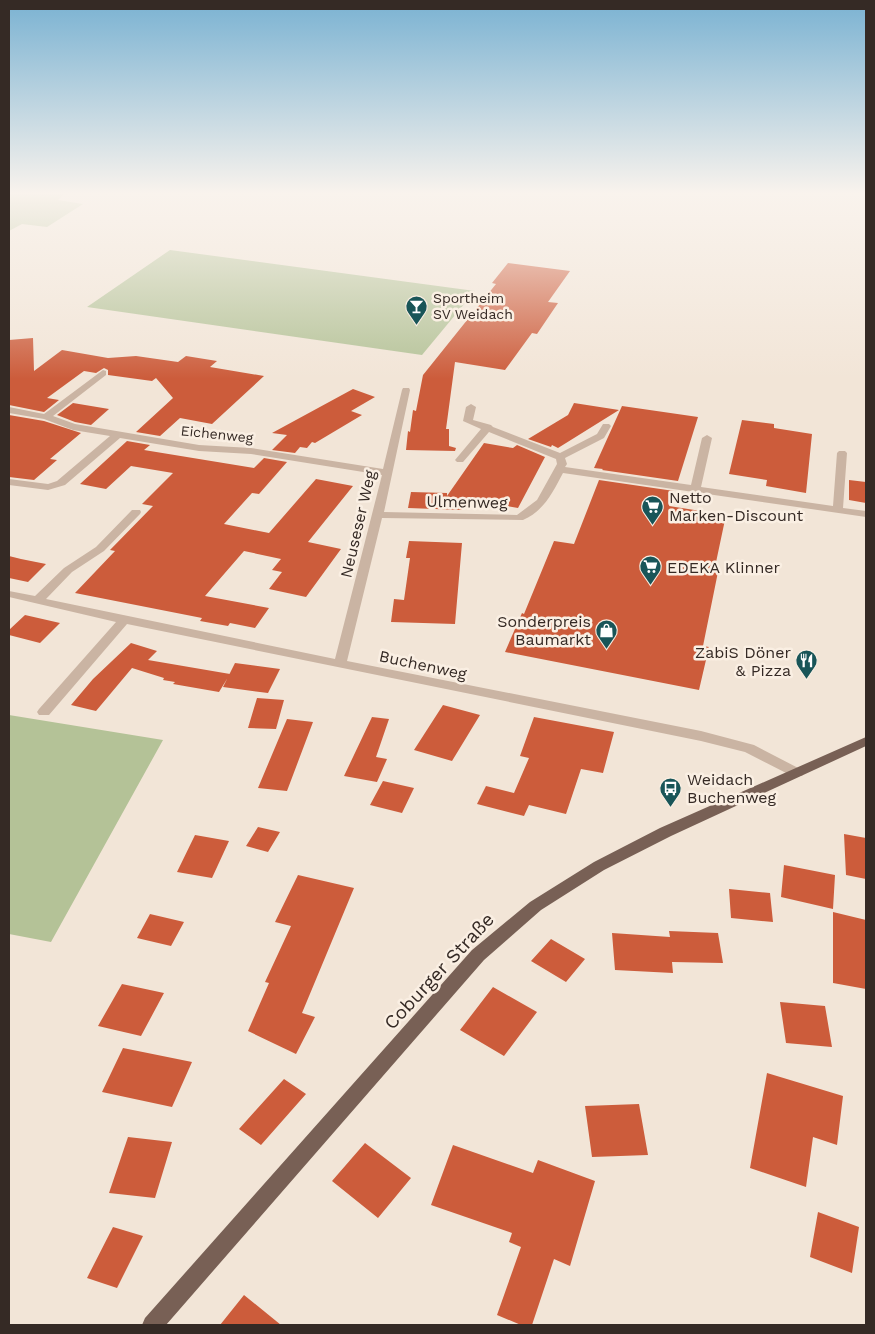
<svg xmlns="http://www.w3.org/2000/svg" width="875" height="1334" viewBox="0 0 875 1334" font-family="'Work Sans',sans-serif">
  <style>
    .green { fill: #b4c297 }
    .building { fill: #cc5c3b }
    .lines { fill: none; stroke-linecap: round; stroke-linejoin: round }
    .minor { fill: #cab4a3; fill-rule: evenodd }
    .major { fill: #786055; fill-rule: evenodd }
    .labels { text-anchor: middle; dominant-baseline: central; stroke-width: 5; stroke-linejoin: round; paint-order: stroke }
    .far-poi-label { font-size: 14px; fill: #352a25; stroke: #faefe3; text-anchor: start }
    .far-street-label { font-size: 14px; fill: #352a25; stroke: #faefe3 }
    .poi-label { font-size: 16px; fill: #352a25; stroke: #faefe3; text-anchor: start }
    .street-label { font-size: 16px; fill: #352a25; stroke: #faefe3 }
    .near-street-label { font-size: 19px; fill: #352a25; stroke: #faefe3 }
  </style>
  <rect width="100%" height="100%" fill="#f2e5d7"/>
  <path class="green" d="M9 192H66L58 200 83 204 47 227 22 224 9 231Z
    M170 250 475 291 422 355 87 307Z
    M9 715 163 740 51 942 9 934Z"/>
  <path class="building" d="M508 263 570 271 548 302 558 303 537 334 532 333 505 370 455 362 446 429H449V446L456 448 455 451 406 450 408 431 410 432 413 410 416 411 423 375 496 284 492 283Z
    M33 338 34 371 62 350 108 358 136 356 178 362 186 356 217 361 210 367 264 376 212 424 180 418 160 436 136 432 173 398 156 378 152 381 108 375V370L104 368 96 373 84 371 47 398 59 400 44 412 9 405V340Z
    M353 389 375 397 351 411 362 415 315 443 312 442 307 448 300 447 295 453 272 450 287 435 272 433Z
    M73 403 109 409 91 425 75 422 57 415Z
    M574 403 619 410 558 448 552 445 551 447 528 439 568 415Z
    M622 406 698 417 678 481 602 470 603 469 594 468Z
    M9 415 44 421 81 433 50 459 57 460 34 480 9 477Z
    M742 420 774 424V428L812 434 806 493 766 486 767 480 729 474Z
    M127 441 150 445 144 450 254 468 264 458 287 462 259 494 252 493 224 524 269 533 316 479 353 486 308 542 341 549 306 597 269 589 282 572 272 570 281 559 244 551 205 596 269 608 255 628 230 623 228 626 200 621 202 618 75 593 115 551 110 550 153 506 142 504 173 473 131 466 106 489 80 484Z
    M484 443 513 448 517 445 545 457 518 508 463 498 462 510 408 508 411 492 447 493V496Z
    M599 480 674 491 669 506 726 515 715 567H719L703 646 709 647 699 690 505 652 522 613 524 614 554 541 574 544Z
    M849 480 866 482V503L849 500Z
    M409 541 462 543 455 624 391 622 394 599 404 600 410 558H406Z
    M9 556 21 559 46 564 28 582 9 578Z
    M25 615 60 623 40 643 9 635V630Z
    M131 643 157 651 148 660 230 674 219 692 173 684 175 682 163 680 164 678 132 668 96 711 71 705 93 679Z
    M235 663 280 669 268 693 223 687Z
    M257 698 284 700 276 729 248 728Z
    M443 705 480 715 452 761 414 750Z
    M372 717 389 719 376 757 387 759 377 782 344 776Z
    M534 717 614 732 603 773 581 769 566 814 529 805 524 816 477 804 486 786 514 793 529 758 520 756Z
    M287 719 313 722 287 791 258 788Z
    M383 781 414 788 402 813 370 805Z
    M258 827 280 832 268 852 246 846Z
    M844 834 866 838V879L846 875Z
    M195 835 229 841 212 878 177 872Z
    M784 865 835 875 833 909 781 897Z
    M298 875 354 888 302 1013 315 1017 296 1054 248 1031 269 983 265 982 291 926 275 922Z
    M729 889 770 893 773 922 731 918Z
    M833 912 866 920V989L833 983Z
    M150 914 184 922 171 946 137 938Z
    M669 931 718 933 723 963 672 962 673 973 615 970 612 933 670 937Z
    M551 939 585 959 566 982 531 961Z
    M122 984 164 993 141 1036 98 1026Z
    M493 987 537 1012 504 1056 460 1030Z
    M780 1002 825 1006 832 1047 786 1043Z
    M123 1048 192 1062 172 1107 102 1092Z
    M767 1073 843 1096 837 1145 813 1137 806 1187 750 1168Z
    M284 1079 306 1094 261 1145 239 1129Z
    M639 1104 648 1155 592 1157 585 1106Z
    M128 1137 172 1142 155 1198 109 1193Z
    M365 1143 411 1178 378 1218 332 1181Z
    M453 1145 533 1173 538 1160 595 1181 570 1266 554 1259 532 1325H521L497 1315 521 1247 509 1242 512 1233 431 1205Z
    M818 1212 859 1227 852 1273 810 1257Z
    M113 1227 143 1236 117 1288 87 1278Z
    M244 1295 281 1325H220Z"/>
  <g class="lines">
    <path class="minor" d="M103 370 106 371V375L53 416 75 424 199 445 251 448 383 469 402 390 403 388H409L410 390 384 512 517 515 537 500 557 464 556 459 489 432 463 462H457L455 460 481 429 463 421 466 407 471 404 476 407 473 420 491 425 493 427 560 453 597 434 603 424H609L611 426 604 438 565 458 567 464 565 467 691 485 702 438 707 435 712 438 701 487 833 506 837 453 839 451H845L847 453 843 508 866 511V517L563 473C553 492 544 511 523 520L382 518 347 661 701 731 754 745 802 770 804 773 802 776H792L745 752 701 741 127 624 49 715H39L37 712 39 709 116 622 9 597V591L35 596 64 568 96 547 132 510H140L141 512 140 514 104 551 72 572 46 599 335 659 382 475 251 454 199 451 120 438 65 485 48 490 9 485V479L48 484 57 481 110 436 73 430 44 419 9 413V407L44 414Z"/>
    <path class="major" d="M866 737V746L671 836 604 870 541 910 484 960 166 1325H142L145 1318 472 950 530 902 594 862 660 828Z"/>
  </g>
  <linearGradient id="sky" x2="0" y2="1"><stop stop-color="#7ab2d2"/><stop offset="0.51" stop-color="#f9f3ed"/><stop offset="1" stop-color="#f9f3ed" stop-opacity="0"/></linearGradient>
  <rect width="875" height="379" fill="url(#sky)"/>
  <defs>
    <symbol id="bar-pin" viewBox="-11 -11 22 30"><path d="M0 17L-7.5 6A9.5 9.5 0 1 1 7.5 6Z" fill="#195558" stroke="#faefe3"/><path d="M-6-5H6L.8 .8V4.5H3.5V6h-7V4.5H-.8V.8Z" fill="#fff"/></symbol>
    <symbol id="supermarket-pin" viewBox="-11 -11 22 30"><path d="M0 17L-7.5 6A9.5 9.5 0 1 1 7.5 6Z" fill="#195558" stroke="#faefe3"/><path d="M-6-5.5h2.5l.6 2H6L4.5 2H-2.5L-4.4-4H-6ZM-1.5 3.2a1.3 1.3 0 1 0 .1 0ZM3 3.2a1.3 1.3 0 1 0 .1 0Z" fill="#fff"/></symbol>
    <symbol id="shop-pin" viewBox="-11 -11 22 30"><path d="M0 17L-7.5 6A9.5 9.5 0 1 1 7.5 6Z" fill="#195558" stroke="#faefe3"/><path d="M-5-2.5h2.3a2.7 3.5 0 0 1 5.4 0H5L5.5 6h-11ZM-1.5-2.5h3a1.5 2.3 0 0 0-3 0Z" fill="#fff"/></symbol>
    <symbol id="restaurant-pin" viewBox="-11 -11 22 30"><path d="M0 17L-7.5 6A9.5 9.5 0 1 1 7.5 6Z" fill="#195558" stroke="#faefe3"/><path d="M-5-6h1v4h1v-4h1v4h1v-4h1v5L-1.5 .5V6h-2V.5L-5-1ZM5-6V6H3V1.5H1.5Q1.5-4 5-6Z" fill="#fff"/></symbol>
    <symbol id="bus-pin" viewBox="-11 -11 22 30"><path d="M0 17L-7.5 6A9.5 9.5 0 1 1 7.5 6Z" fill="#195558" stroke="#faefe3"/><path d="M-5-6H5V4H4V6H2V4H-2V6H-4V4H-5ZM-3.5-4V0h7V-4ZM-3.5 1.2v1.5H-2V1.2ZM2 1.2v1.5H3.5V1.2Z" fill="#fff"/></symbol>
  </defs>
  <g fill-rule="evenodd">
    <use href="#bar-pin" x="404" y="294" width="25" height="34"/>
    <use href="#supermarket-pin" x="640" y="494" width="25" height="34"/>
    <use href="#supermarket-pin" x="638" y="554" width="25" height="34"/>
    <use href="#shop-pin" x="594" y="618" width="25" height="34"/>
    <use href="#restaurant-pin" x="794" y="648" width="25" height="34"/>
    <use href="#bus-pin" x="658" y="776" width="25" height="34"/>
  </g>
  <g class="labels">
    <g class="far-poi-label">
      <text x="433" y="298">Sportheim<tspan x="433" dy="16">SV Weidach</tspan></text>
    </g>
    <g class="far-street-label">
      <text transform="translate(217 434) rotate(6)">Eichenweg</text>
    </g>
    <g class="poi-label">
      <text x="669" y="497">Netto<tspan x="669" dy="18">Marken-Discount</tspan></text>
      <text x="667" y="567">EDEKA Klinner</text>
      <text x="591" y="621" text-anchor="end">Sonderpreis<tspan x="591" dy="18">Baumarkt</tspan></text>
      <text x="791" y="652" text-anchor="end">ZabiS Döner<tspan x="791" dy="18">&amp; Pizza</tspan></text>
      <text x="687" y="779">Weidach<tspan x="687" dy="18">Buchenweg</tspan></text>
    </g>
    <g class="street-label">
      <text transform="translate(467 502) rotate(1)">Ulmenweg</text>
      <text transform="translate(358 524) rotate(-77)">Neuseser Weg</text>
      <text transform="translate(423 665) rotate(12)">Buchenweg</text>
    </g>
    <g class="near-street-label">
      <text transform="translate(439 971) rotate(-47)">Coburger Straße</text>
    </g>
  </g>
  <rect width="875" height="1334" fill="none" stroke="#352a25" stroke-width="20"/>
</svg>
